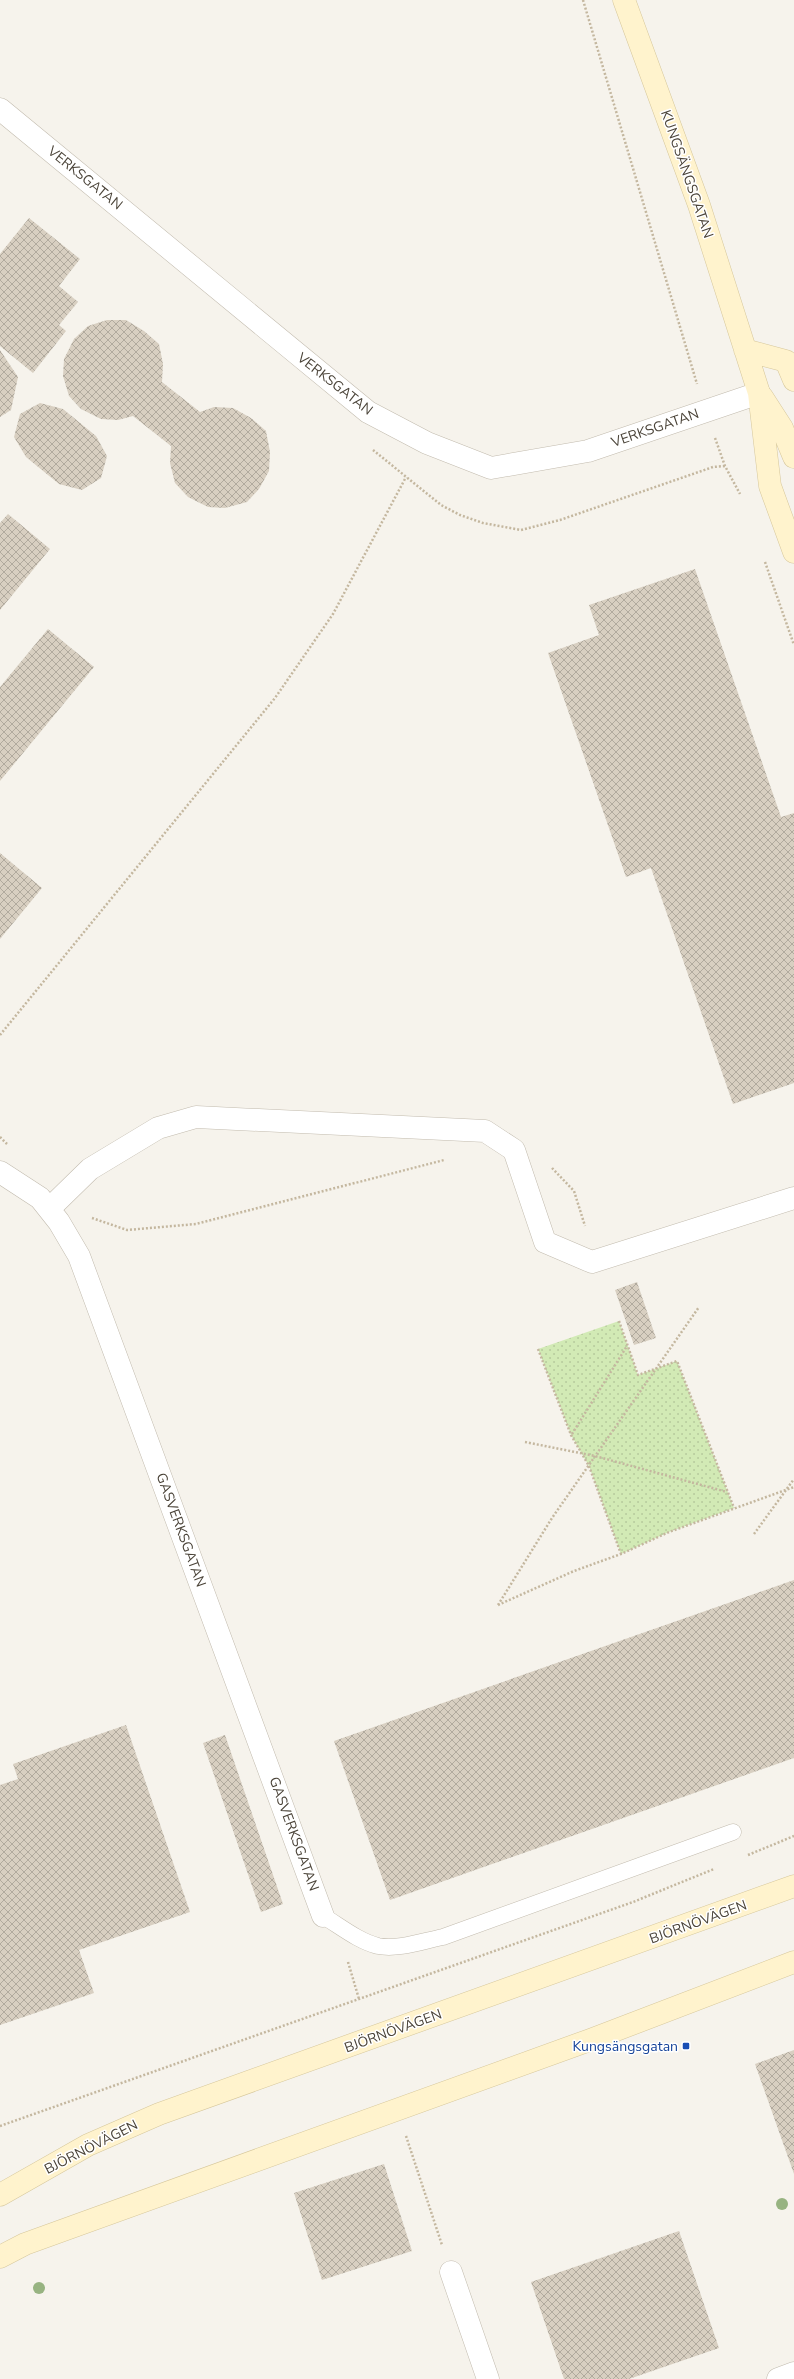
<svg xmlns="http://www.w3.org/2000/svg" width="794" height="2379" viewBox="0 0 794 2379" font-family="'Nunito Sans',sans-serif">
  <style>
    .park { fill: url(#park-dots) }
    .building { fill: url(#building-cross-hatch) }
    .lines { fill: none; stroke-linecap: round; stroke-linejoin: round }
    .service-casing { stroke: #c2bbae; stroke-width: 17 }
    .minor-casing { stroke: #c2bbae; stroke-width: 23 }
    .tertiary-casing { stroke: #c2bbae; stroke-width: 23 }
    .secondary-casing { stroke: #d6c79b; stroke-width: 23 }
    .path { stroke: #c4b79f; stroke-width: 2.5; stroke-dasharray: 2 2; stroke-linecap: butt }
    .service { stroke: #fff; stroke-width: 16 }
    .minor { stroke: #fff; stroke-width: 22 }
    .tertiary { stroke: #fff; stroke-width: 22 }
    .secondary { stroke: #fff3cd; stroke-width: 22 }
    .tree { fill: #97b381 }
    .transit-dot { fill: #1a4fb4; stroke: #fff; stroke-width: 1.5 }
    .labels { text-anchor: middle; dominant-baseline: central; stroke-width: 3; stroke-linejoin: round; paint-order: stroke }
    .street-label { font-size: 14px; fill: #4b4439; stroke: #fff }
    .transit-label { font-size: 14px; fill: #164399; stroke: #fff; text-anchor: end }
  </style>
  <defs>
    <pattern id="park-dots" width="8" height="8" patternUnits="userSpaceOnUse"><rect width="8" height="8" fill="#d2eab5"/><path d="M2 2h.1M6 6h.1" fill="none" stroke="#b6ca9c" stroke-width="1.8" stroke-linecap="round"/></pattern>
    <pattern id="building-cross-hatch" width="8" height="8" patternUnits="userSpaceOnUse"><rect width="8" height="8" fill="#d8cfc1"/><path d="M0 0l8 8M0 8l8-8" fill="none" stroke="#b1aa9e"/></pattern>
  </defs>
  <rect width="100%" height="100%" fill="#f6f3ec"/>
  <path class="park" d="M619 1321 638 1375 677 1361 734 1508 669 1532 621 1554 589 1466 571 1435 538 1349Z"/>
  <path class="building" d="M29 218 80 259 59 286 78 302 59 325 66 331 33 373 0 346V254Z
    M107 320H126L144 331 159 344 163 364 162 382 200 412 214 407 233 408 251 418 266 431 270 452 269 471 259 489 247 502 225 508 208 507 188 497 175 483 170 463 171 446 133 416 118 420 101 419 81 409 69 396 63 376 64 359 74 339 88 326Z
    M0 350 18 377 11 410 0 417Z
    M40 403 63 409 96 436 107 456 101 478 82 490 59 484 26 457 14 437 20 414Z
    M8 514 50 549 0 610V523Z
    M695 569 781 817 794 813V1083L733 1104 651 868 626 877 548 653 599 635 589 605Z
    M48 629 94 667 0 781V687Z
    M0 853 42 888 0 939Z
    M637 1282 656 1338 634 1345 615 1290Z
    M794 1580V1758L390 1900 334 1741Z
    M126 1725 190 1912 79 1950 94 1993 0 2025V1785L18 1779 13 1764Z
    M225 1735 283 1904 261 1912 203 1743Z
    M794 2050V2174L755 2064Z
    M384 2164 412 2251 322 2280 294 2193Z
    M679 2231 719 2348 629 2379H564L531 2282Z"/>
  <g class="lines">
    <defs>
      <path id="service" d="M323 1916C340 1926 358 1941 378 1946 398 1950 423 1941 443 1937L733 1832"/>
      <path id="minor" d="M0 109 368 412 427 443 491 468 588 451 759 393
        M0 1172 40 1198 59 1222 79 1256 323 1916
        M49 1209 90 1169 158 1128 196 1117 485 1131 514 1150 545 1242 592 1262 794 1198
        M778 2379 794 2373"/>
      <path id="tertiary" d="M451 2272 488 2379"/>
      <path id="secondary" d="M624 0 699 205 759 393 770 486 794 552
        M745 350 786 361 794 380
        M762 397 782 428 794 457
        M0 2195 88 2145 159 2114 794 1886
        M0 2257 25 2244 590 2040 794 1962"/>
    </defs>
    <use href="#service" class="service-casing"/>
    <use href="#minor" class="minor-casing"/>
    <use href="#tertiary" class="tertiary-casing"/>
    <use href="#secondary" class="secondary-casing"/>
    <path class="path" d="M583 0 697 384
      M715 438 725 466 740 494
      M373 450 441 505 460 515 483 523 521 530 560 520 713 467 725 466
      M765 562 794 645
      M0 1035 275 698 333 614 406 477
      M0 1137 7 1144
      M552 1168 574 1191 585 1226
      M92 1218 127 1230 196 1224 444 1160
      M619 1321 638 1375 677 1361 734 1508
      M538 1349 571 1435 589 1466 621 1554
      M572 1434 627 1346
      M525 1442 595 1456 727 1492
      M754 1534 794 1479
      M498 1605 552 1518 699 1307
      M498 1605 574 1571 621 1554 669 1532 794 1487
      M748 1855 794 1836
      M348 1962 359 1999
      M0 2126 633 1902 714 1869
      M406 2136 442 2245"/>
    <use href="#service" class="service"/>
    <use href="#minor" class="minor"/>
    <use href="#tertiary" class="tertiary"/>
    <use href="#secondary" class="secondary"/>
  </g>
  <g class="tree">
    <circle cx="782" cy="2204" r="6"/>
    <circle cx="39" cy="2288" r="6"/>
  </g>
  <rect class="transit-dot" x="682" y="2042" width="8" height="8" rx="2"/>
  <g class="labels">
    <g class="street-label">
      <text transform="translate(687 174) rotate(71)">KUNGSÄNGSGATAN</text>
      <text transform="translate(85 178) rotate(39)">VERKSGATAN</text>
      <text transform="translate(335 384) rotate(38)">VERKSGATAN</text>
      <text transform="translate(655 428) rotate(-19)">VERKSGATAN</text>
      <text transform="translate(181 1530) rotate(70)">GASVERKSGATAN</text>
      <text transform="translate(294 1834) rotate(70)">GASVERKSGATAN</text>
      <text transform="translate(698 1922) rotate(-20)">BJÖRNÖVÄGEN</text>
      <text transform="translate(393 2031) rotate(-20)">BJÖRNÖVÄGEN</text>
      <text transform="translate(91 2147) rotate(-27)">BJÖRNÖVÄGEN</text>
    </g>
    <g class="transit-label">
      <text x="678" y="2046">Kungsängsgatan</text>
    </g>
  </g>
</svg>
